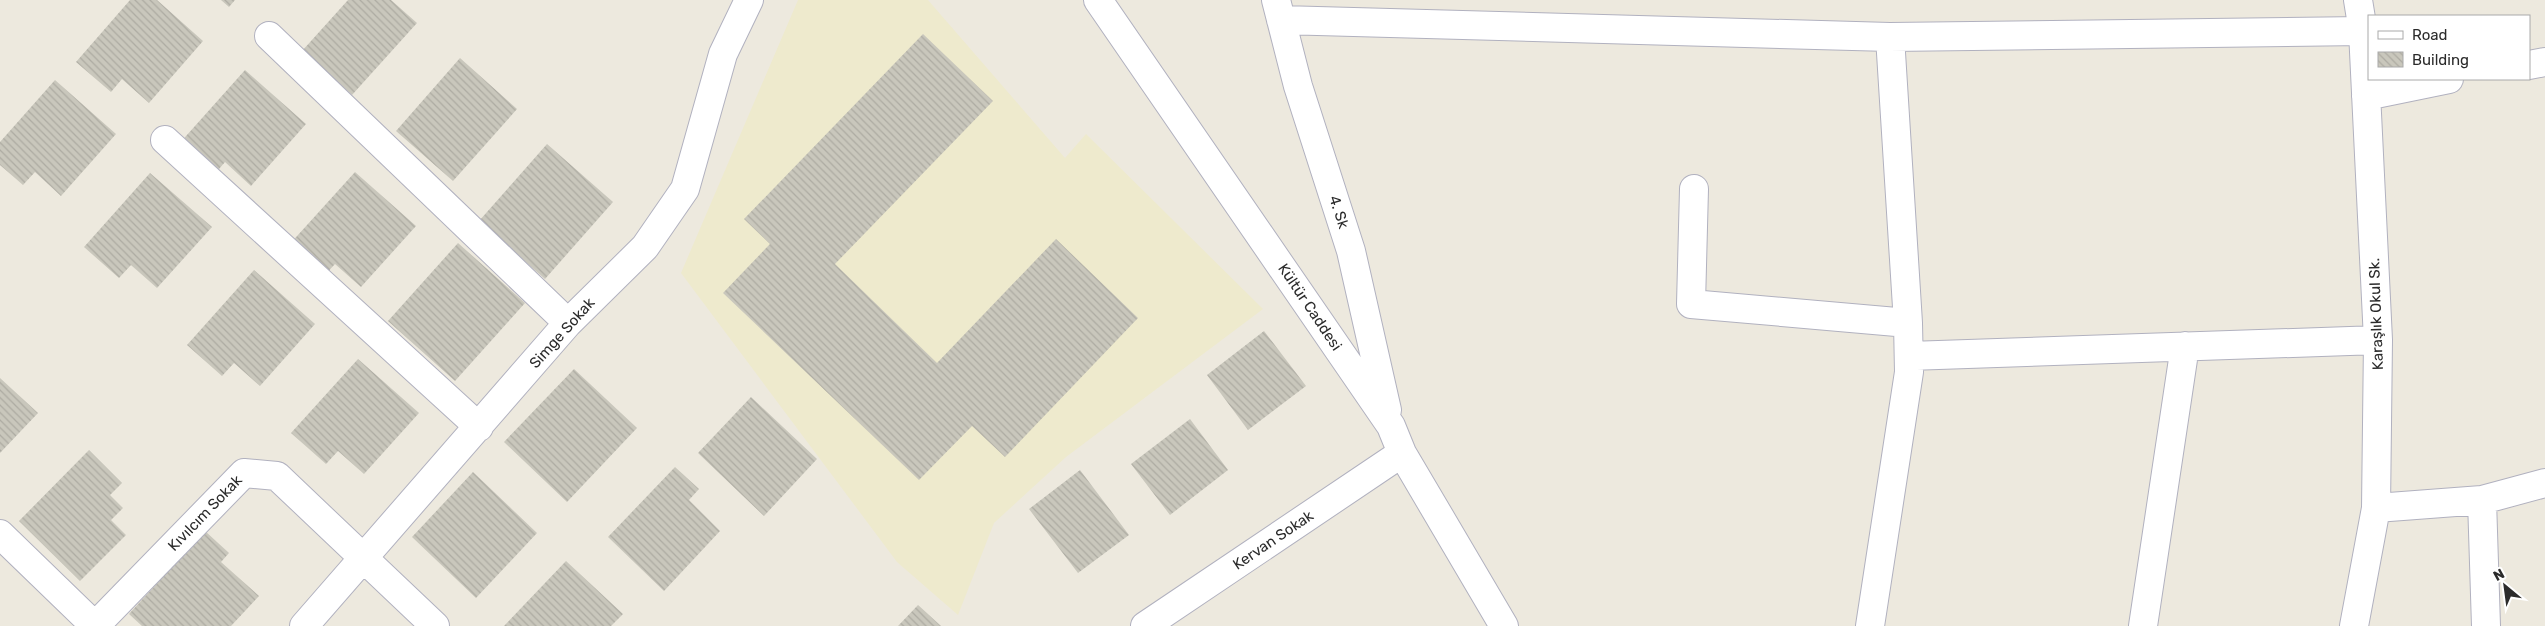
<svg xmlns="http://www.w3.org/2000/svg" width="2545" height="626" viewBox="0 0 2545 626" font-family="Rubik,sans-serif">
  <style>
    .education { fill: #eeeacd }
    .building { fill: url(#building-back-hatch) }
    .lines { fill: none; stroke-linecap: round; stroke-linejoin: round }
    .minor-casing { stroke: #b1b1bf; stroke-width: 30 }
    .minor { stroke: #fff; stroke-width: 28 }
    .labels { text-anchor: middle; dominant-baseline: central; stroke-width: 5; stroke-linejoin: round; paint-order: stroke }
    .street-label { font-size: 15px; fill: #2b2b2b; stroke: #fff }
  </style>
  <defs>
    <pattern id="building-back-hatch" width="6" height="6" patternUnits="userSpaceOnUse" patternTransform="scale(1.25)"><rect width="6" height="6" fill="#c9c7bc"/><path d="M-1 5l2 2M0 0l6 6M5-1l2 2" fill="none" stroke="#adaba2"/></pattern>
  </defs>
  <rect width="100%" height="100%" fill="#ede9de"/>
  <path class="education" d="M798 0H928L1065 158 1086 134 1263 309 1066 457 994 523 958 615 897 562 681 273Z"/>
  <path class="building" d="M130 0H157L203 41 149 103 122 79 111 92 76 62Z
    M221 0H235L229 7Z
    M348 0H391L417 23 352 95 302 51Z
    M923 34 993 101 835 264 937 363 1056 239 1138 318 1005 457 972 426 919 480 723 293 770 244 744 219Z
    M460 58 517 109 453 181 396 131Z
    M245 70 306 124 251 186 225 162 213 176 178 145Z
    M55 80 116 134 61 196 35 172 23 185 0 165V142Z
    M547 144 613 202 545 279 479 221Z
    M355 172 416 226 361 287 335 264 323 277 288 246Z
    M150 173 212 227 157 288 131 265 119 278 84 247Z
    M458 243 525 303 455 381 388 321Z
    M254 270 315 324 260 386 234 363 222 376 187 345Z
    M1264 331 1306 386 1248 430 1207 375Z
    M358 359 419 413 364 474 338 451 326 464 291 433Z
    M574 369 637 428 567 502 504 442Z
    M0 378 38 413 0 453Z
    M751 397 817 459 764 516 698 453Z
    M1190 419 1228 470 1170 515 1131 464Z
    M89 450 122 483 110 495 123 508 111 520 126 535 80 581 19 521Z
    M675 467 699 489 689 500 720 531 664 591 608 537Z
    M1080 470 1129 535 1078 573 1029 509Z
    M473 472 537 533 476 598 412 537Z
    M205 531 229 553 221 562 259 596 231 626H142L129 614Z
    M566 561 623 614 611 626H504Z
    M918 605 941 626H898Z"/>
  <g class="lines">
    <defs>
      <path id="minor" d="M1098 0 1391 426 1402 453 1504 626
        M1276 0 1298 86 1351 251 1387 410
        M1281 20 1890 37 2363 31
        M269 36 568 323
        M2529 65 2545 62
        M2366 96 2449 79
        M165 140 479 427
        M1694 189 1691 304 1908 323
        M1909 356 2378 340
        M2482 500 2486 626
        M2376 508 2482 500 2545 483
        M0 534 95 626
        M95 626 244 473 277 476 435 626
        M304 626 568 323 645 247 685 189 723 54 749 0
        M1145 626 1402 453
        M1870 626 1909 372 1908 323 1890 37
        M2143 626 2185 346
        M2354 626 2376 508 2378 340 2363 31 2358 0"/>
    </defs>
    <use href="#minor" class="minor-casing"/>
    <use href="#minor" class="minor"/>
  </g>
  <g class="labels">
    <g class="street-label">
      <text transform="translate(1339 212) rotate(72)">4. Sk</text>
      <text transform="translate(1310 307) rotate(56)">Kültür Caddesi</text>
      <text transform="translate(2376 314) rotate(-92)">Karaşlık Okul Sk.</text>
      <text transform="translate(562 333) rotate(-48)">Simge Sokak</text>
      <text transform="translate(205 513) rotate(-46)">Kıvılcım Sokak</text>
      <text transform="translate(1273 540) rotate(-34)">Kervan Sokak</text>
    </g>
  </g>
  <rect x="2368" y="15" width="162" height="65" fill="#ffffff" stroke="#aaaaaa"/>
  <rect x="2378" y="31" width="25" height="8" fill="#ffffff" stroke="#aaaaaa"/>
  <text x="2412" y="40" font-size="15" fill="#2b2b2b">Road</text>
  <rect x="2378" y="52" width="25" height="15" fill="url(#building-back-hatch)" stroke="#aaaaaa"/>
  <text x="2412" y="65" font-size="15" fill="#2b2b2b">Building</text>
  <g transform="translate(2505 586) rotate(331)" stroke="#ffffff" stroke-width="4" paint-order="stroke">
  <path d="M0-4L9 19L0 12L-9 19Z" fill="#2b2b2b"/>
  <text y="-8" font-size="14" font-weight="bold" text-anchor="middle" fill="#2b2b2b">N</text>
  </g>
</svg>
